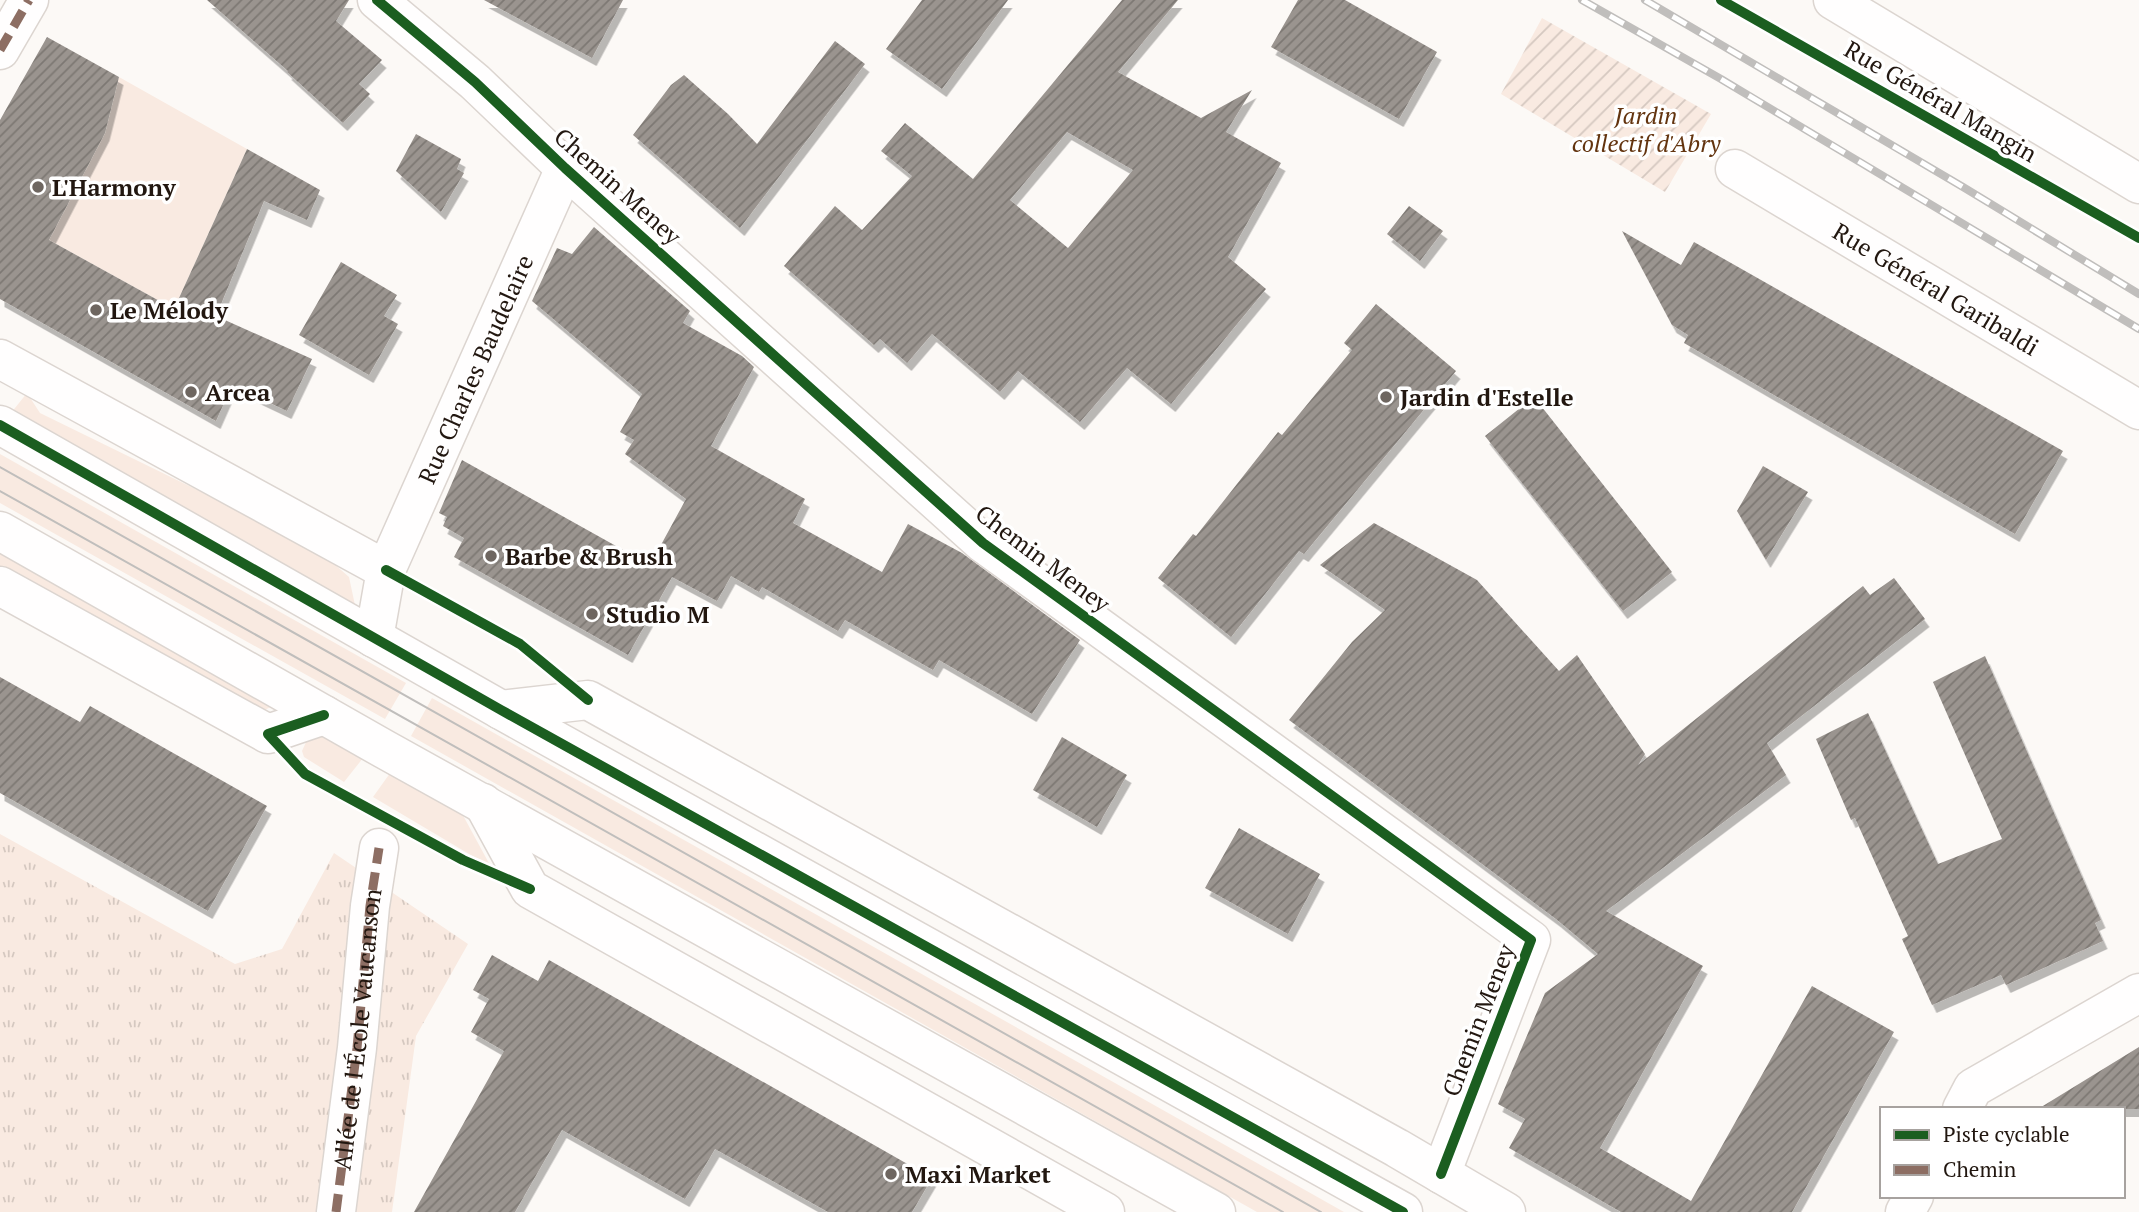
<svg xmlns="http://www.w3.org/2000/svg" width="2139" height="1212" viewBox="0 0 2139 1212" font-family="'PT Serif',serif">
  <style>
    .grass { fill: #f9eae1 }
    .park { fill: url(#park-tufts) }
    .garden { fill: url(#garden-furrows) }
    .building { fill: url(#building-hatch); fill-rule: evenodd; filter: url(#shadow) }
    .lines { fill: none; stroke-linecap: round; stroke-linejoin: round }
    .minor-casing { stroke: #dcd5d0; stroke-width: 41 }
    .major-casing { stroke: #dcd5d0; stroke-width: 41 }
    .minor { stroke: #fffefe; stroke-width: 38 }
    .major { stroke: #fffefe; stroke-width: 38 }
    .tram { stroke: #c0bebc; stroke-width: 2 }
    .rail-casing { stroke: #c0bebc; stroke-width: 8 }
    .rail { stroke: #fff; stroke-width: 5; stroke-dasharray: 16; stroke-linecap: butt }
    .quiet { stroke: #8d6e63; stroke-width: 9; stroke-dasharray: 18 9; stroke-linecap: butt }
    .cycleway-casing { stroke: #fff; stroke-width: 15 }
    .cycleway { stroke: #1b5e20; stroke-width: 10 }
    .poi-dot { fill: #6e6660; stroke: #fff; stroke-width: 2.5 }
    .labels { text-anchor: middle; dominant-baseline: central; stroke-width: 7; stroke-linejoin: round; paint-order: stroke }
    .street-label { font-size: 24px; fill: #221710; stroke: #fff }
    .park-label { font-size: 24px; font-style: italic; fill: #63340f; stroke: #fff }
    .poi-label { font-size: 24px; font-weight: bold; fill: #221710; stroke: #fff; text-anchor: start }
  </style>
  <defs>
    <pattern id="park-tufts" width="24" height="20" patternUnits="userSpaceOnUse" patternTransform="scale(1.75)"><rect width="24" height="20" fill="#f9eae1"/><path d="M3 7l-1-3M5 7V3M7 7l1-3M15 17l-1-3M17 17v-4M19 17l1-3" fill="none" stroke="#d5c8c0"/></pattern>
    <pattern id="garden-furrows" width="10" height="10" patternUnits="userSpaceOnUse" patternTransform="scale(1.75)"><rect width="10" height="10" fill="#f9eae1"/><path d="M-1 1l2-2M0 10L10 0M9 11l2-2" fill="none" stroke="#d5c8c0"/></pattern>
    <pattern id="building-hatch" width="6" height="6" patternUnits="userSpaceOnUse" patternTransform="scale(1.75)"><rect width="6" height="6" fill="#9a948f"/><path d="M-1 1l2-2M0 6l6-6M5 7l2-2" fill="none" stroke="#7d7873"/></pattern>
    <filter id="shadow"><feDropShadow dx="4.5" dy="8" stdDeviation="0" flood-color="#0004"/></filter>
  </defs>
  <rect width="100%" height="100%" fill="#fcf9f6"/>
  <path class="grass" d="M119 77 247 149 174 309 49 240 105 133Z
    M27 393 40 413 316 548 349 577 356 610 11 413Z
    M0 454 406 683 385 719 0 503Z
    M0 551 275 705 254 715 0 568Z
    M432 698 1344 1212H1257L411 736Z
    M321 737 342 740 367 753 344 782 304 757 302 751 307 740Z
    M393 769 459 808 491 867 373 797Z"/>
  <path class="park" d="M0 834 235 964 282 949 334 853 468 944 416 1036 392 1212H0Z"/>
  <path class="garden" d="M1542 18 1711 114 1665 192 1501 94Z"/>
  <path class="building" d="M207 0H349L336 21 382 60 359 84 370 94 343 123 287 72 288 71Z
    M484 0H623L592 58Z
    M922 0H1008L942 89 886 49Z
    M1122 0H1178L1118 72 1201 118 1252 90 1226 132 1281 163 1228 257 1266 289 1171 404 1127 368 1080 422 1018 371 1000 392 932 334 907 363 880 339 874 345 784 266 835 206 862 230 912 176 881 151 905 123 973 179ZM1067 132 1133 170 1068 248 1010 200Z
    M1298 0H1345L1437 52 1399 119 1271 47Z
    M47 37 119 77 105 133 49 240 174 309 247 149 320 190 307 220 264 201 216 316 312 359 287 411 232 385 216 421 0 299V120Z
    M835 41 865 64 740 228 633 135 671 85 684 75 728 114 757 144Z
    M416 134 461 159 457 169 464 173 441 212 396 171Z
    M1409 206 1443 231 1420 261 1387 234Z
    M594 227 690 311 683 323 742 356 754 367 711 446 805 499 793 523 882 572 908 524 962 553 1080 640 1032 714 939 660 933 670 845 620 838 631 762 587 759 592 731 576 717 601 672 577 628 655 454 557 464 538 443 526 447 517 439 513 462 460 650 565 686 499 625 454 634 440 620 432 642 394 532 301 557 248 572 254Z
    M1622 231 1681 265 1694 242 2063 451 2015 534 1684 343 1688 335 1672 325Z
    M341 262 397 295 384 316 398 324 369 375 299 335Z
    M1376 304 1456 371 1304 554 1299 551 1231 637 1158 578 1193 534 1196 536 1278 432 1282 435 1352 350 1344 343Z
    M1534 397 1672 572 1623 611 1485 436Z
    M1763 466 1808 492 1766 560 1737 511Z
    M1374 523 1477 580 1559 671 1577 655 1645 754 1638 765 1863 586 1870 595 1894 578 1925 619 1767 743 1786 775 1606 911 1703 966 1600 1148 1691 1201 1812 986 1894 1032 1792 1212H1621L1509 1148 1525 1119 1498 1104 1545 993 1598 954 1556 919 1289 720 1352 642 1385 610 1320 565Z
    M1985 656 2101 920 2095 923 2103 941 2006 985 2001 975 1932 1005 1902 939 1908 936 1855 818 1851 820 1816 739 1868 713 1938 864 2002 839 1933 682Z
    M0 677 80 722 90 706 267 806 208 911 0 793Z
    M1062 737 1127 775 1097 827 1033 790Z
    M1239 828 1320 874 1288 934 1205 888Z
    M492 955 538 981 549 960 932 1178 912 1212H828L715 1149 685 1199 562 1130 515 1212H414L504 1051 471 1032 489 999 473 990Z
    M2139 1047V1109H2038Z"/>
  <g class="lines">
    <defs>
      <g id="minor">
        <path d="M377 0 475 82 565 168 983 543 1531 940 1441 1174"/>
        <path d="M1833 0 2139 184"/>
        <path d="M0 50 29 0"/>
        <path id="s1" d="M1735 169 2139 410"/>
        <path d="M0 359 386 570"/>
        <path d="M0 586 268 734 324 715"/>
        <path id="s2" d="M374 638 386 570 565 168"/>
        <path d="M501 710 588 700 1397 1148 1506 1212"/>
        <path d="M483 803 530 889 1105 1212"/>
        <path d="M1962 1109 1973 1088 2139 993"/>
        <path d="M336 1212 357 1048 370 906 379 848"/>
        <path d="M1905 1212 1914 1196"/>
      </g>
      <path id="major" d="M0 425 501 710 1403 1212
        M0 531 384 749 1216 1212"/>
    </defs>
    <use href="#minor" class="minor-casing"/>
    <use href="#major" class="major-casing"/>
    <use href="#minor" class="minor"/>
    <use href="#major" class="major"/>
    <path class="tram" d="M0 467 1321 1212
      M0 491 1283 1212"/>
    <defs>
      <path id="rail" d="M1582 0 1721 79 2139 329
        M1645 0 1963 187 2139 294"/>
    </defs>
    <use href="#rail" class="rail-casing"/>
    <use href="#rail" class="rail"/>
    <g class="quiet">
      <path d="M0 50 29 0"/>
      <path id="s3" d="M336 1212 357 1048 370 906 379 848"/>
    </g>
    <defs>
      <path id="cycleway" d="M377 0 475 82 565 168 983 543 1531 940 1441 1174
        M1721 0 2139 238
        M0 425 501 710 1403 1212
        M386 570 520 644 588 700
        M324 715 268 734 305 774 463 860 530 889"/>
    </defs>
    <use href="#cycleway" class="cycleway-casing"/>
    <use href="#cycleway" class="cycleway"/>
  </g>
  <g class="poi-dot">
    <circle cx="38" cy="187" r="7"/>
    <circle cx="96" cy="310" r="7"/>
    <circle cx="191" cy="392" r="7"/>
    <circle cx="1386" cy="397" r="7"/>
    <circle cx="491" cy="556" r="7"/>
    <circle cx="592" cy="614" r="7"/>
    <circle cx="891" cy="1174" r="7"/>
  </g>
  <g class="labels">
    <g class="street-label">
      <text transform="translate(1941 101) rotate(30)">Rue Général Mangin</text>
      <text transform="translate(618 186) rotate(42)">Chemin Meney</text>
      <text stroke="none"><textPath href="#s1" startOffset="234">Rue Général Garibaldi</textPath></text>
      <text stroke="none"><textPath href="#s2" startOffset="289">Rue Charles Baudelaire</textPath></text>
      <text transform="translate(1043 558) rotate(37)">Chemin Meney</text>
      <text transform="translate(1478 1020) rotate(-69)">Chemin Meney</text>
      <text stroke="none"><textPath href="#s3" startOffset="184">Allée de l'École Vaucanson</textPath></text>
    </g>
    <g class="park-label">
      <text x="1646" y="115">Jardin<tspan x="1646" dy="28">collectif d'Abry</tspan></text>
    </g>
    <g class="poi-label">
      <text x="52" y="187">L'Harmony</text>
      <text x="110" y="310">Le Mélody</text>
      <text x="205" y="392">Arcea</text>
      <text x="1400" y="397">Jardin d'Estelle</text>
      <text x="505" y="556">Barbe &amp; Brush</text>
      <text x="606" y="614">Studio M</text>
      <text x="905" y="1174">Maxi Market</text>
    </g>
  </g>
  <rect x="1880" y="1107" width="245" height="91" fill="#ffffff" stroke="#a7a29f" stroke-width="2"/>
  <rect x="1894" y="1130" width="35" height="10" fill="#1b5e20" stroke="#a7a29f" stroke-width="2"/>
  <text x="1943" y="1142" font-size="21" fill="#221710">Piste cyclable</text>
  <rect x="1894" y="1165" width="35" height="10" fill="#8d6e63" stroke="#a7a29f" stroke-width="2"/>
  <text x="1943" y="1177" font-size="21" fill="#221710">Chemin</text>
</svg>
